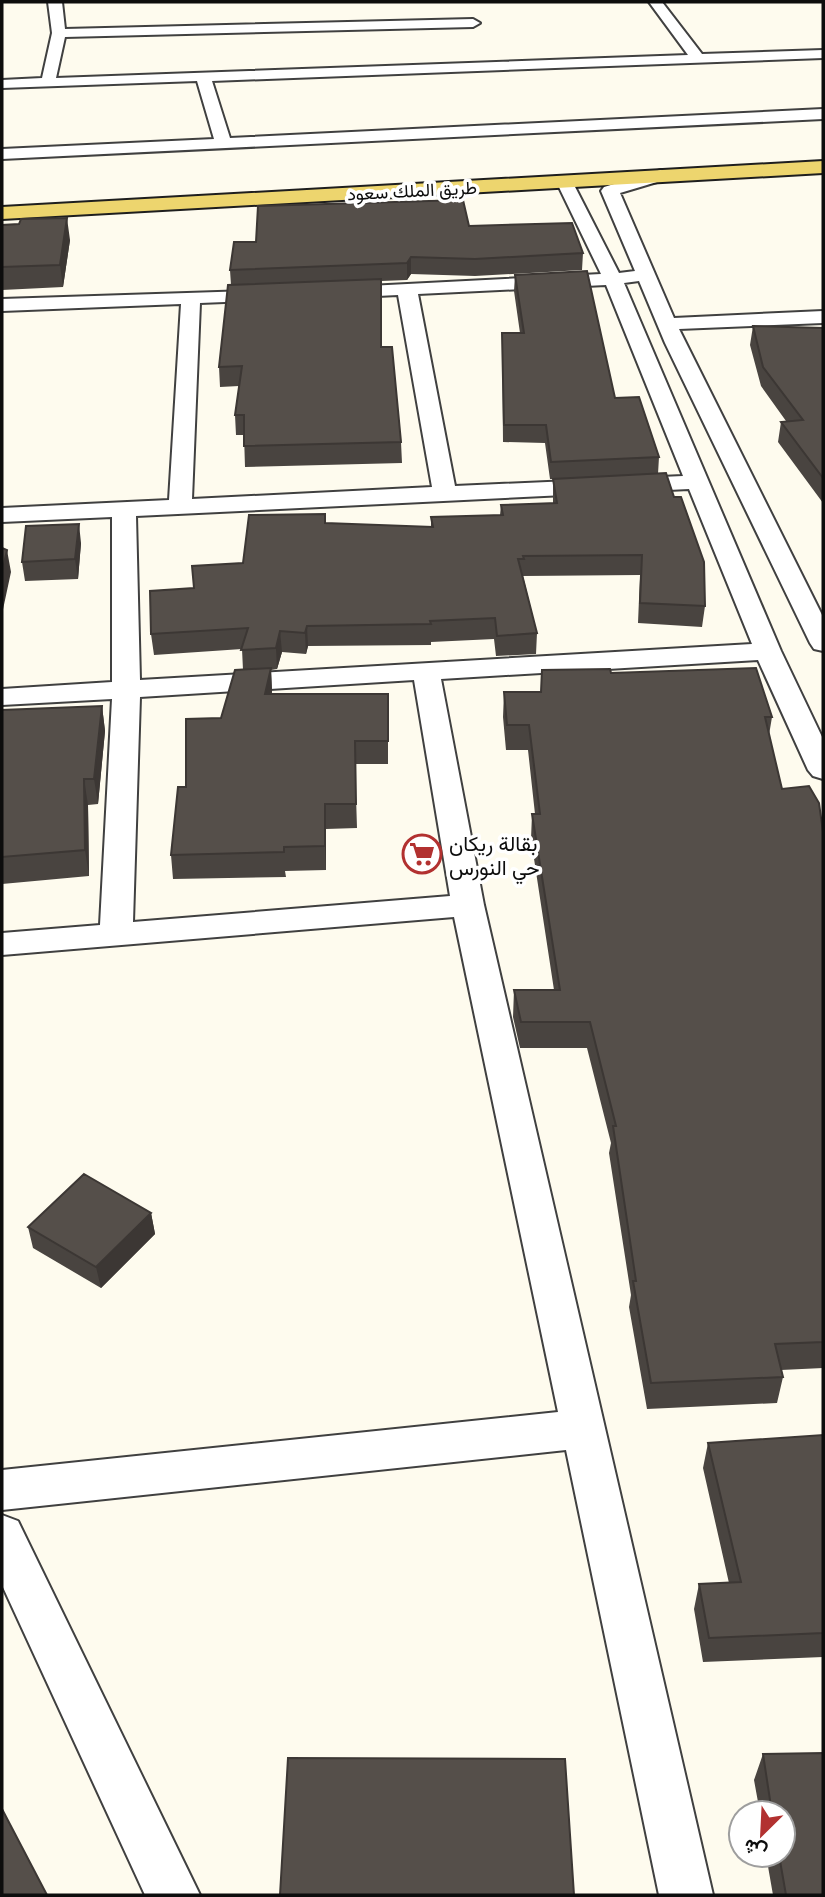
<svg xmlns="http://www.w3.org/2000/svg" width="825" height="1897" viewBox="0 0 825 1897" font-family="'Playfair Display',Vazirmatn,serif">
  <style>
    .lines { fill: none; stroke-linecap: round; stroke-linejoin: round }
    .minor-casing { stroke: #404040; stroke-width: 4 }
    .primary-casing { stroke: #1e1e1e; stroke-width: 4 }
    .minor { fill: #fff; fill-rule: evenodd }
    .primary { fill: #edd56e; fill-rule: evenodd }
    .wall { fill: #494440 }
    .shaded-wall { fill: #3c3734 }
    .building { fill: #554f4a; stroke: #3c3734; stroke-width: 2 }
    .labels { text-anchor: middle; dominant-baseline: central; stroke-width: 7; stroke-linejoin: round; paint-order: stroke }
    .far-street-label { font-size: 18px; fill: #0d0d0d; stroke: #fff }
    .poi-label { font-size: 21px; fill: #0d0d0d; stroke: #fff; text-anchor: start }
  </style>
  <rect width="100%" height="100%" fill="#fefbee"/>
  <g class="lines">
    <defs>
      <path id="minor" d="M48 2H62L65 29 473 19 480 23 473 27 65 37 56 78 688 55 649 2H662L702 54 823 50V58L212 81 230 138 823 109V119L2 159V149L214 139 197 81 2 88V80L42 78 52 33Z
        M661 170 669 175 667 179 620 193 674 318 823 311V323L679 329 823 617V651L814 649 810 643 665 343 639 281 624 283 781 651 823 739V779L813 776 808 770 758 660 441 679 484 905 713 1895H659L566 1450 2 1510V1470L558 1412 454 917 2 955V933L100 925 112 699 2 705V689L112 682V517L2 522V508L169 500 181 304 2 311V299L279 290 282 294 272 300 200 303 192 499 432 487 398 295 336 298 329 296 326 292 329 288 601 274 556 181 564 176 572 181 619 273 635 271 601 191 604 187ZM606 285 683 476 455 486 418 294ZM689 489 752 644 140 680 136 516ZM414 680 450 896 133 922 140 697Z
        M2 1515 18 1521 200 1895H145L2 1585Z"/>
      <path id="primary" d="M823 161V173L2 219V207Z"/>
    </defs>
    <use href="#minor" class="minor-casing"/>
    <use href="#primary" class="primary-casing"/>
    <use href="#minor" class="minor"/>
    <use href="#primary" class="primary"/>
  </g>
  <path class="wall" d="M2 225 70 240 63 287 2 290Z
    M469 226 583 253 582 270 475 276 411 274 407 280 381 281V347L401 442 402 463 245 467 244 435H236L235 415 239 386 220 387 219 367 231 285 230 270 256 242Z
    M515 275 615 398 659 457 658 474 705 606 702 627 638 623 640 575 523 576 537 633 536 654 496 656 494 639 431 642V645L308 646 306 654 282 652 277 669 271 670 272 694H388V764H355L357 828 326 829V870L285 871 286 877 173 879 171 855 186 787 221 718 243 670 242 649 154 655 151 634 194 588 243 563 325 514 326 523 431 527V517L500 515 501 505 553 503V479H550L545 443 503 442 502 333H520L514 291Z
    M753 326 823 328V503L778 442 781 422 786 421 761 386 750 345Z
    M81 543 78 579 25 581 22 562Z
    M611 673 772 717 769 735 782 789 823 832V1368L781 1370 783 1377 777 1403 647 1409 629 1307 631 1295 609 1153 611 1143 587 1048H520L513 1017 514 990H554L531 839 532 814H535L528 750H506L503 717 504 692H541Z
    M102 706 105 731 98 804 88 805 89 876 2 884V710Z
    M151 1213 155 1234 101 1288 33 1248 28 1227Z
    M823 1435V1657L703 1662 694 1609 699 1584 729 1583 703 1468 708 1443Z
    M763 1754 823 1895H773L766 1855H783V1813H760L754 1780Z"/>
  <path class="shaded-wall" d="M67 218 70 240 63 287 60 265Z
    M411 257V274L407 280V263Z
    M79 524 81 543 78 579 75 559Z
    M7 550 11 572 2 614V573Z
    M307 626 308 646 306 654 305 633Z
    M280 631 282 652 277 669 276 648Z
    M271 668 272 691 266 717 265 694Z
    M102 706 105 731 98 804 94 779Z
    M84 779 88 805 89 876 85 850Z
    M325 804 326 829V870L325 846Z
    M151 1213 155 1234 101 1288 96 1267Z"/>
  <path class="building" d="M463 200 469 226 572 223 583 253 475 259 411 257 407 263 230 270 234 242H256L258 206Z
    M67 218 60 265 2 267V225L19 224 21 219Z
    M587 271 615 398 639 397 659 457 551 462 546 425H504L502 333H524L515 275Z
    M381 279V347H392L401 442 244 446V415H235L242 366 219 367 228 285Z
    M753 326 823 328V478L781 422 803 420 763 367Z
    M666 473 674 497H681L704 562 705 606 640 603 642 555 523 556 524 559H518L537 633 497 636 495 618 430 621 431 624 307 626 305 633 280 631 276 648 241 650 248 628 151 634 150 591 194 588 192 566 243 563 249 515 325 514V523L433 527 431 517 503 515 501 505 557 503 553 479Z
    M79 524 75 559 22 562 26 526Z
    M2 548 7 550 2 573Z
    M271 668 265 694H388V741H355L356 804H325V846L284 847V852L171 855 178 787H186V719L221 718 235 670Z
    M756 668 772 717H765L782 789 809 786 819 803 823 832V1342L775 1344 783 1377 651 1383 633 1281H636L613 1126H616L590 1022H521L514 990H560L532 814H540L529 725H507L504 692H541L542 670 610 669 611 673Z
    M102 706 94 779H84L85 850 2 857V710Z
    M84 1174 151 1213 96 1267 28 1227Z
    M823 1435V1633L709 1638 699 1584 741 1582 708 1443Z
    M823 1753V1895H786L779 1855H783V1813H772L763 1754Z
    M288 1758 565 1759 574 1895H280Z
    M2 1809 47 1895H2Z"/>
  <defs>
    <symbol id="supermarket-ring" viewBox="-11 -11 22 22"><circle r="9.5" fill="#fff" stroke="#b23130" stroke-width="1.5"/><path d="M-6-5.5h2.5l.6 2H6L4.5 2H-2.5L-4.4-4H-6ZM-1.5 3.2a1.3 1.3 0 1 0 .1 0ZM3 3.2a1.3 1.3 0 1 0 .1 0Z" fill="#b23130"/></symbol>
  </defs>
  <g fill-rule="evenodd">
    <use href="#supermarket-ring" x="400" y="832" width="44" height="44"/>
  </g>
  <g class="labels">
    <g class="far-street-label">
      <text transform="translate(412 190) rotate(-3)">طريق الملك سعود</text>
    </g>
    <g class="poi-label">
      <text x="449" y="842">بقالة ريكان<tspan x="449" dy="24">حي النورس</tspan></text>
    </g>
  </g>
  <rect width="825" height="1897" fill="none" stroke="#0d0d0d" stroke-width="7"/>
  <g transform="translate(762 1834) rotate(204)"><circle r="33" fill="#ffffff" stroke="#9e9e9e" stroke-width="2"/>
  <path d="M0-5L12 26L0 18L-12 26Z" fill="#b23130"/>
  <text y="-10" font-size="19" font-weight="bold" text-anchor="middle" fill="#0d0d0d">ش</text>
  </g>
</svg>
